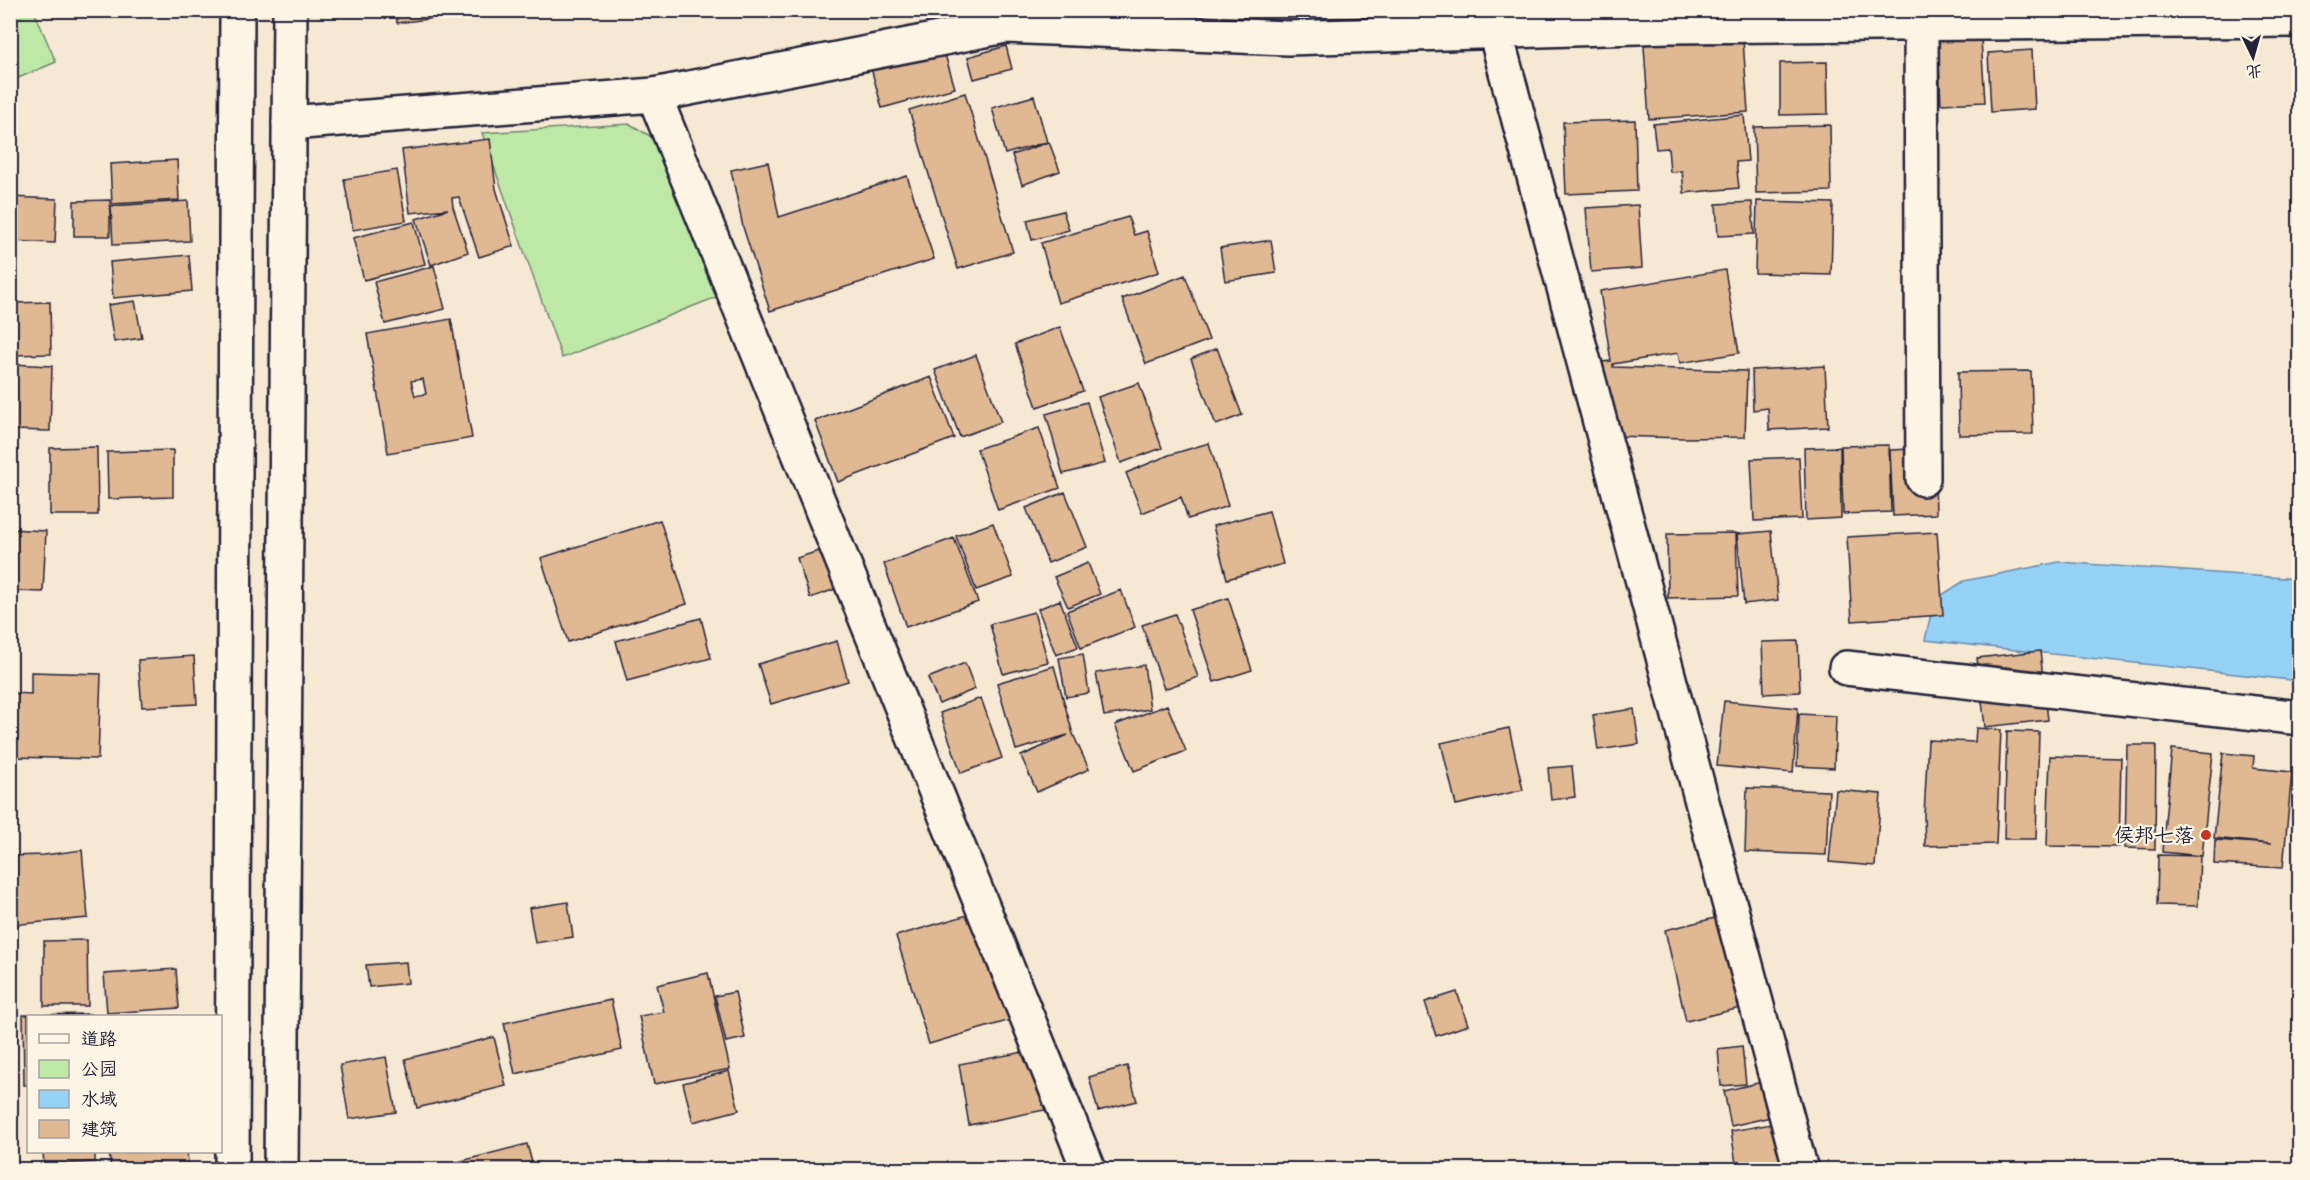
<svg xmlns="http://www.w3.org/2000/svg" width="2310" height="1180" viewBox="0 0 2310 1180" font-family="'Comic Neue','LXGW WenKai TC',sans-serif">
  <style>
    .green { fill: #bee8a5; stroke: #708570; stroke-width: 1.5 }
    .water { fill: #96d1f6; stroke: #688bab; stroke-width: 1.5 }
    .building { fill: #e0b891; stroke: #22223b; stroke-width: 1.5; fill-rule: evenodd }
    .lines { fill: none; stroke-linecap: round; stroke-linejoin: round }
    .minor-casing { stroke: #22223b; stroke-width: 38 }
    .major-casing { stroke: #22223b; stroke-width: 38 }
    .minor { stroke: #fcf5e5; stroke-width: 33 }
    .major { stroke: #fcf5e5; stroke-width: 33 }
    .poi-dot { fill: #c8321e; stroke: #fcf5e5; stroke-width: 2 }
    .labels { text-anchor: middle; dominant-baseline: central; stroke-width: 4.5; stroke-linejoin: round; paint-order: stroke }
    .poi-label { font-size: 20px; fill: #22223b; stroke: #fcf5e5; text-anchor: end }
  </style>
  <rect width="100%" height="100%" fill="#f6e9d4"/>
  <filter id="ink" filterUnits="userSpaceOnUse"><feTurbulence type="fractalNoise" baseFrequency=".0167" numOctaves="2"/><feDisplacementMap in="SourceGraphic" scale="12" xChannelSelector="R" yChannelSelector="G"/><feConvolveMatrix kernelMatrix="1 2 1 2 8 2 1 2 1" color-interpolation-filters="sRGB"/></filter>
  <g filter="url(#ink)">
    <path class="green" d="M11 10 34 11 56 62 11 81Z
      M630 124 660 142 719 296 562 358 482 133Z"/>
    <path class="water" d="M2059 562 2299 579V681L1925 640 1934 600 1964 581Z"/>
    <path class="building" d="M396 10H460V15L397 23Z
      M1742 25 1748 112 1649 119 1643 32Z
      M1981 39 1985 102 1941 104 1938 41Z
      M1006 46 1012 69 974 79 968 57Z
      M943 48 955 88 882 108 871 68Z
      M2032 50 2035 109 1991 112 1988 53Z
      M1827 62 1828 114 1780 115V63Z
      M965 93 1013 252 958 269 909 110Z
      M1034 96 1047 142 1005 154 992 108Z
      M1744 115 1748 161 1736 162 1739 188 1684 193 1682 171 1670 172 1668 148 1656 149 1653 124Z
      M1635 120 1637 191 1566 194 1563 122Z
      M1830 125 1831 191 1756 193 1754 127Z
      M490 139 496 189 514 246 479 257 459 197 452 198 453 207 468 252 431 265 416 219 448 209 410 213 402 150Z
      M1049 142 1060 171 1022 185 1012 155Z
      M177 160 179 200 112 204 110 164Z
      M768 162 779 217 907 176 934 259 770 311 743 227 731 170Z
      M397 170 406 221 353 230 344 179Z
      M10 197 57 199 55 243 10 241Z
      M110 200V236H74V201Z
      M188 201 190 241 113 245 111 206Z
      M1757 201 1833 203 1831 275 1755 273Z
      M1752 202 1754 234 1718 236 1716 204Z
      M1638 205 1642 268 1591 272 1586 208Z
      M1063 211 1069 230 1032 240 1027 220Z
      M1128 217 1134 235 1147 231 1159 272 1058 303 1041 243Z
      M414 222 425 264 364 280 353 238Z
      M1271 240 1276 273 1225 281 1220 248Z
      M189 255 192 291 113 298 110 262Z
      M434 266 445 309 385 324 374 282Z
      M1725 270 1739 353 1680 363 1678 353 1613 364V367L1747 371 1745 437 1684 438 1613 436 1592 363 1611 361 1600 291Z
      M1185 275 1209 340 1146 364 1122 299Z
      M135 301 142 338 114 342 108 305Z
      M50 302 51 354 11 355 10 303Z
      M451 319 472 438 388 453 367 334ZM423 379 426 394 415 396 411 381Z
      M1060 327 1083 391 1037 407 1015 344Z
      M1217 348 1242 415 1216 425 1191 359Z
      M976 355 1001 422 960 437 935 370Z
      M10 364 52 366 50 431 10 430Z
      M1825 366 1828 427 1769 430 1768 408 1753 410 1752 370Z
      M2031 371 2033 434 1959 435 1958 372Z
      M931 377 954 438 838 482 815 421Z
      M1139 383 1162 448 1121 463 1098 397Z
      M1087 402 1105 463 1063 474 1046 414Z
      M1039 428 1060 488 998 510 977 449Z
      M1209 443 1228 506 1188 519 1181 497 1142 513 1126 473 1169 455Z
      M1889 445 1891 512 1843 514 1841 446Z
      M97 447 98 515H50V448Z
      M1840 447 1841 518 1806 520 1804 448Z
      M1934 448 1936 514 1893 516 1890 450Z
      M173 450V497L108 499 107 452Z
      M1799 457 1802 519 1754 521 1751 459Z
      M1065 492 1087 547 1048 563 1026 508Z
      M1269 511 1283 564 1227 579 1213 526Z
      M660 520 687 604 568 642 541 558Z
      M993 523 1013 577 976 590 956 536Z
      M10 529 46 531 43 592 10 591Z
      M1771 531 1778 600 1744 604 1737 534Z
      M1937 532 1943 615 1852 621 1847 537Z
      M1736 533 1738 596 1668 598 1667 534Z
      M954 538 978 602 906 627 884 564Z
      M831 547 844 586 810 598 797 558Z
      M1088 563 1100 594 1068 607 1054 577Z
      M1121 590 1135 627 1081 648 1067 611Z
      M1228 598 1252 670 1214 682 1190 610Z
      M1060 600 1078 647 1056 655 1038 609Z
      M1034 612 1048 662 1003 674 990 624Z
      M1175 614 1198 677 1164 689 1142 625Z
      M701 618 711 658 627 681 616 641Z
      M837 641 848 681 771 704 758 664Z
      M1798 641 1800 692 1764 694 1762 642Z
      M2040 651 2048 720 1985 727 1977 658Z
      M1083 654 1089 693 1066 697 1059 658Z
      M194 656 197 704 142 707 138 660Z
      M965 663 975 689 939 704 928 678Z
      M1144 665 1150 709 1104 716 1096 673Z
      M1054 666 1073 734 1089 769 1037 792 1021 756 1068 735 1016 750 997 683Z
      M31 672 101 674 98 759 11 757 13 693 31 694Z
      M981 698 1002 758 961 773 940 713Z
      M1724 701 1798 708 1793 773 1717 766Z
      M1167 705 1186 751 1134 771 1115 725Z
      M1634 709 1639 744 1598 750 1593 715Z
      M1799 714 1836 716 1834 768 1797 766Z
      M1509 728 1523 790 1456 805 1441 743Z
      M1976 728 2001 730 1996 844 1925 846 1924 815 1928 740 1975 742Z
      M2007 731 2039 732 2036 839H2004Z
      M2127 745H2156L2155 849 2125 848Z
      M2172 749 2213 753 2202 856 2162 852Z
      M2223 753 2254 756 2253 768 2292 772 2283 868 2214 864 2215 840 2271 844 2214 838Z
      M2050 756 2121 758 2119 847 2047 846Z
      M1572 766 1575 797 1551 800 1548 768Z
      M10 785 16 826 10 827Z
      M1747 788 1829 791 1826 855 1745 852Z
      M1836 790 1881 794 1875 866 1829 862Z
      M82 850 88 918 10 925V856L44 855Z
      M2158 855 2200 856 2198 906 2157 905Z
      M568 902 573 937 535 943 529 908Z
      M981 911 1014 1019 929 1044 896 936Z
      M1740 912 1761 1003 1686 1021 1665 930Z
      M87 940 88 1006H44V941Z
      M406 962 408 983 369 987 366 965Z
      M176 969 179 1008 107 1013 104 974Z
      M708 973 730 1069 654 1084 639 1016 664 1012 657 985Z
      M735 992 745 1038 726 1042 715 996Z
      M1457 992 1468 1025 1436 1036 1425 1002Z
      M611 1000 622 1050 515 1074 504 1023Z
      M90 1014V1016H28V1085H24L23 1015Z
      M494 1037 506 1086 417 1108 405 1059Z
      M1742 1046 1746 1084 1721 1086 1718 1049Z
      M1046 1048 1060 1107 969 1125 959 1064Z
      M386 1057 396 1112 349 1119 340 1065Z
      M1127 1066 1137 1101 1098 1111 1089 1077Z
      M729 1071 739 1110 693 1122 683 1083Z
      M1775 1079 1784 1114 1731 1126 1724 1091Z
      M1783 1122 1792 1170H1737L1731 1131Z
      M527 1144 534 1170H427Z
      M43 1152H95V1162L44 1165Z
      M109 1152H187L189 1170H111Z
      M409 1163 411 1170H386Z"/>
    <g class="lines">
      <defs>
        <path id="minor" d="M1921 23 1923 479
          M1495 31 1801 1170
          M654 95 1089 1170
          M289 123 654 95 1005 26 1288 38 1670 26 2300 20
          M1846 668 2300 718"/>
        <path id="major" d="M232 1170 237 10
          M281 1170 290 10"/>
      </defs>
      <use href="#minor" class="minor-casing"/>
      <use href="#major" class="major-casing"/>
      <use href="#minor" class="minor"/>
      <use href="#major" class="major"/>
    </g>
  </g>
  <circle class="poi-dot" cx="2206" cy="835" r="6"/>
  <g class="labels">
    <g class="poi-label">
      <text x="2194" y="835">侯邦七落</text>
    </g>
  </g>
  <rect width="2310" height="1180" fill="none" stroke="#fcf5e5" stroke-width="36"/>
  <rect x="18" y="18" width="2274" height="1144" fill="none" stroke="#22223b" stroke-width="2" filter="url(#ink)"/>
  <rect x="27" y="1015" width="195" height="138" fill="#fcf5e5" stroke="#a5a1a1" stroke-width="1.5"/>
  <rect x="39" y="1034" width="30" height="9" fill="#fcf5e5" stroke="#a5a1a1" stroke-width="1.5"/>
  <text x="81" y="1045" font-size="18" fill="#22223b">道路</text>
  <rect x="39" y="1060" width="30" height="18" fill="#bee8a5" stroke="#a5a1a1" stroke-width="1.5"/>
  <text x="81" y="1075" font-size="18" fill="#22223b">公园</text>
  <rect x="39" y="1090" width="30" height="18" fill="#96d1f6" stroke="#a5a1a1" stroke-width="1.5"/>
  <text x="81" y="1105" font-size="18" fill="#22223b">水域</text>
  <rect x="39" y="1120" width="30" height="18" fill="#e0b891" stroke="#a5a1a1" stroke-width="1.5"/>
  <text x="81" y="1135" font-size="18" fill="#22223b">建筑</text>
  <g transform="translate(2253 57) rotate(175)" stroke="#fcf5e5" stroke-width="4.5" paint-order="stroke">
  <path d="M0-4.5L10 22L0 15L-10 22Z" fill="#22223b"/>
  <text y="-9" font-size="16" font-weight="bold" text-anchor="middle" fill="#22223b">北</text>
  </g>
</svg>
